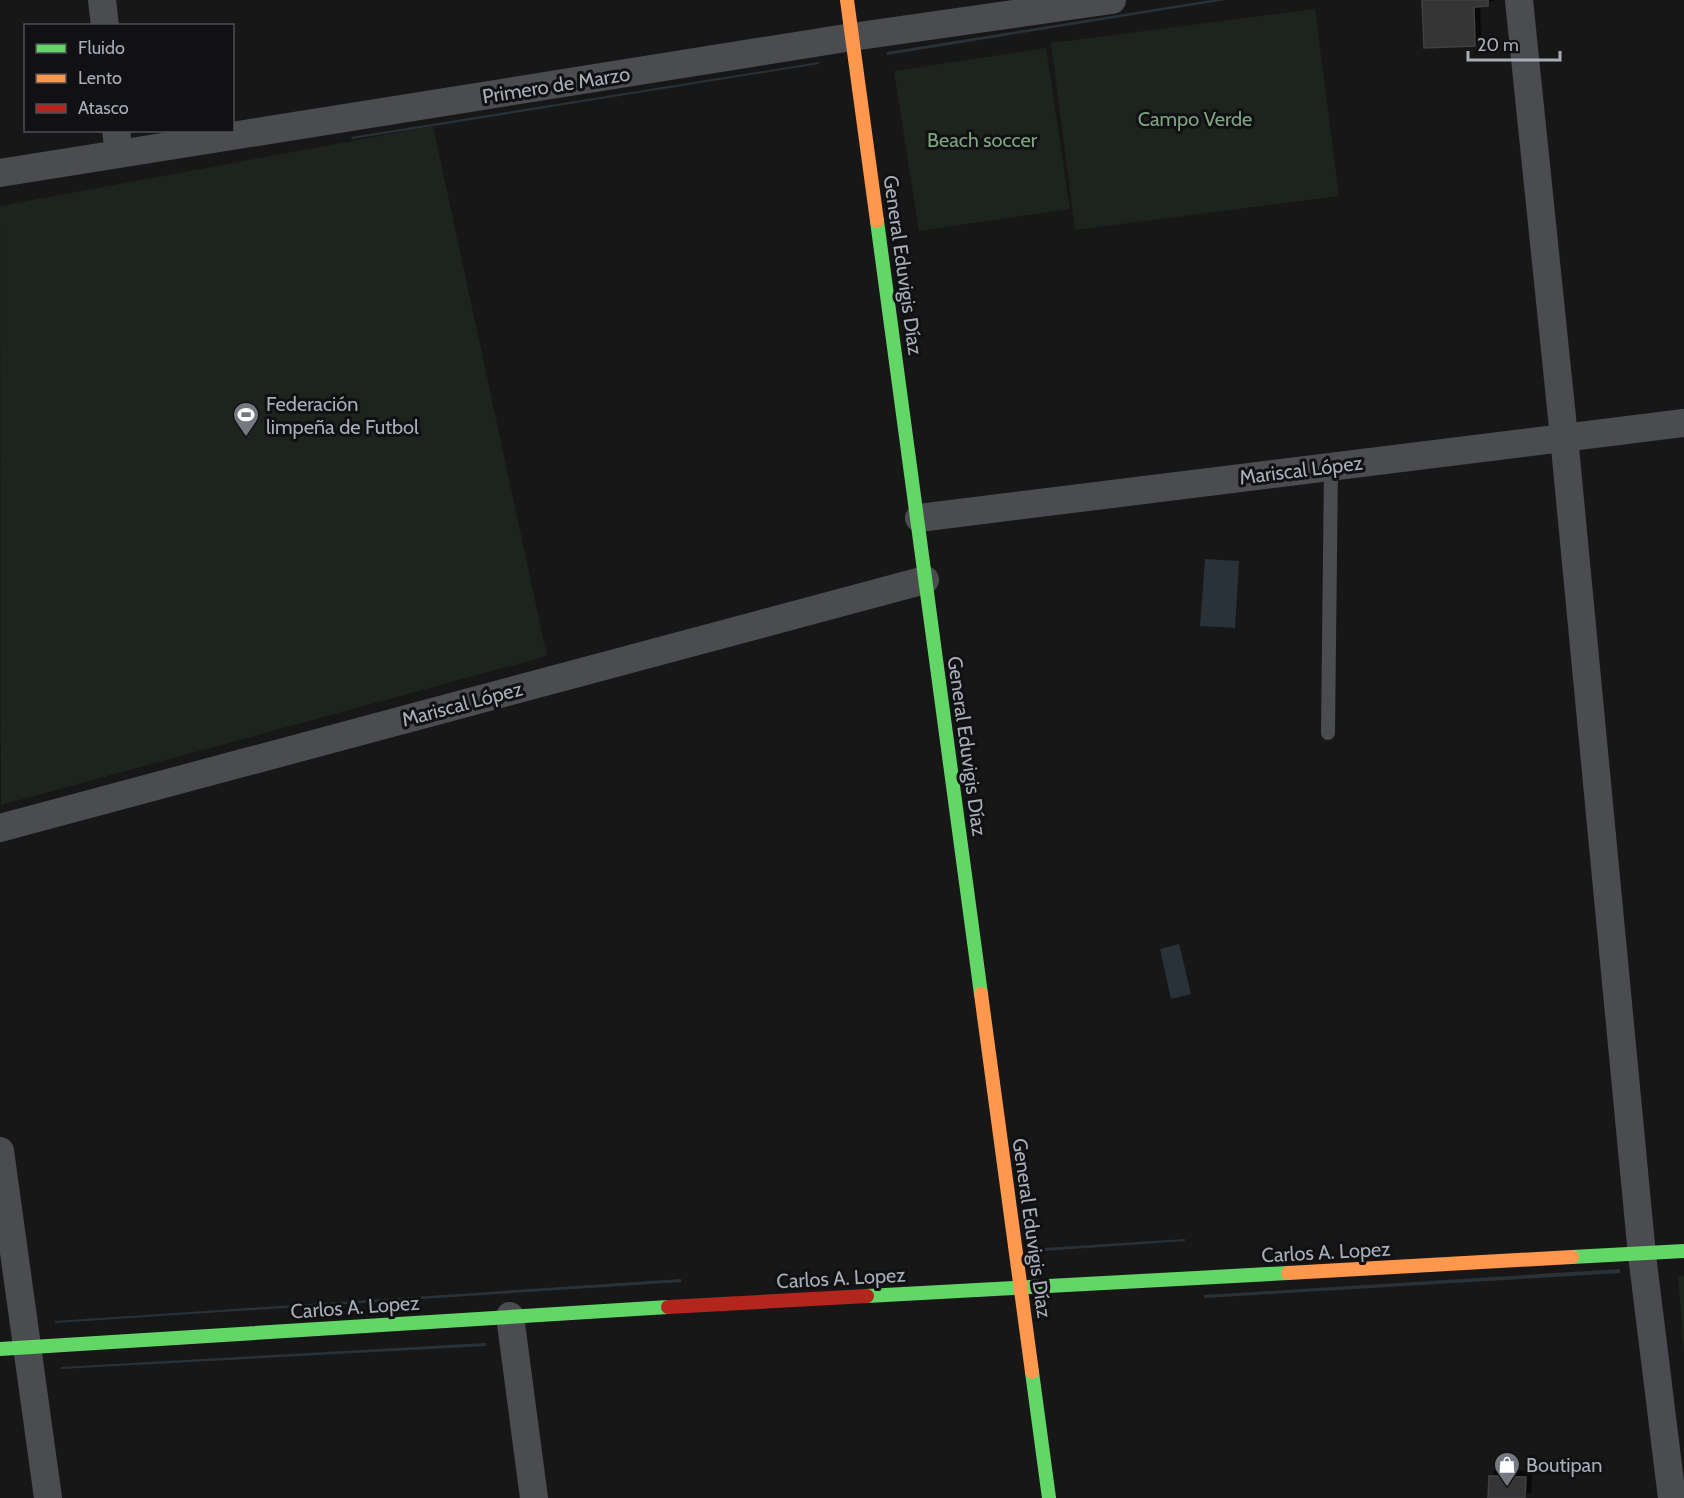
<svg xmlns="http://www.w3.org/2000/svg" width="1684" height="1498" viewBox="0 0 1684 1498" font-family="Cabin,sans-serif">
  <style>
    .green { fill: #1d241e }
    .water { fill: #2a3239 }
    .building { fill: #353536; stroke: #3f4043; stroke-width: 1.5; filter: url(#shadow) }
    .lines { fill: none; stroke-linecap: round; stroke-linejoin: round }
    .lane { stroke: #4b4c50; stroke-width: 14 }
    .street { stroke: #4b4c50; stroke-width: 28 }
    .fast { stroke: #63d668; stroke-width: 14 }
    .slow { stroke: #ff974d; stroke-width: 14 }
    .jam { stroke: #b3261e; stroke-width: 14 }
    .labels { text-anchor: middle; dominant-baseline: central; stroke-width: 6; stroke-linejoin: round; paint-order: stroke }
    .street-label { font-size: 20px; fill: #a8adb8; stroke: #111113 }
    .park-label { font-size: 20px; fill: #7fa381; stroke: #111113 }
    .poi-label { font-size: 20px; fill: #a8adb8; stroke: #111113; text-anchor: start }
  </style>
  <defs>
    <filter id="shadow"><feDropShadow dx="5.5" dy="-5.5" stdDeviation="0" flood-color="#0009"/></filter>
  </defs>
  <rect width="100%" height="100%" fill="#171717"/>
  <path class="green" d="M1315 9 1339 196 1075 230 1051 43Z
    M1046 48 1070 209 919 231 894 71Z
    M433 126 547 656 1 805 0 206Z
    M1678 1276H1684V1353Z"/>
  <path class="water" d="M1211 0H1226L887 55V52Z
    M819 62V64L352 139 351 137Z
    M1205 559 1239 561 1235 628 1200 626Z
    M1179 944 1191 994 1171 999 1160 949Z
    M1185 1239V1241L1044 1251V1248Z
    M1620 1269V1273L1204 1298V1295Z
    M681 1279V1282L55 1323V1321Z
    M486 1343V1346L61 1369V1367Z"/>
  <path class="building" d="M1422 0H1488V6L1474 7 1475 46 1424 48Z
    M1489 1476 1526 1477 1525 1498H1488Z"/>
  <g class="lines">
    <path class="lane" d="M1328 733 1331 466"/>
    <path class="street" d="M102 0 105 26
      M1519 0 1564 437 1642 1255 1672 1498
      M116 130 119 154
      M0 173 852 37 1112 0
      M919 518 1684 423
      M0 828 925 580
      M0 1151 48 1498
      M510 1316 534 1498"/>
    <path class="fast" d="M877 221 981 994
      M1572 1257 1684 1251
      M867 1296 1288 1273
      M0 1349 668 1307
      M1032 1372 1049 1498"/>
    <path class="slow" d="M847 0 877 221
      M981 994 1032 1372
      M1288 1273 1572 1257"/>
    <path class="jam" d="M668 1307 867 1296"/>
  </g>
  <defs>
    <symbol id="stadium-pin" viewBox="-11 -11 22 30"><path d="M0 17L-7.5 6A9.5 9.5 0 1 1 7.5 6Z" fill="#757880" stroke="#111113"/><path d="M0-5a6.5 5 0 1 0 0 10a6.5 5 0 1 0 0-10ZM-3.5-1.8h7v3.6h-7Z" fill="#fff"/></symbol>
    <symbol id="shop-pin" viewBox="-11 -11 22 30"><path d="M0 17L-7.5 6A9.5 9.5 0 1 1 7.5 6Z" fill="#757880" stroke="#111113"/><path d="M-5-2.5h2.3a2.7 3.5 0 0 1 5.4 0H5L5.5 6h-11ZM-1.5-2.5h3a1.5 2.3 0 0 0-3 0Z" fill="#fff"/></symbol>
  </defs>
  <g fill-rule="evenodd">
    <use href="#stadium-pin" x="231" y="400" width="30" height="40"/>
    <use href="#shop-pin" x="1492" y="1450" width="30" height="40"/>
  </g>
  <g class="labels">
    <g class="street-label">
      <text transform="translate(556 85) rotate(-9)">Primero de Marzo</text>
      <text transform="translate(903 265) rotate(82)">General Eduvigis Díaz</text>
      <text transform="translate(1301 470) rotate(-7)">Mariscal López</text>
      <text transform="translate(462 704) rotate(-15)">Mariscal López</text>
      <text transform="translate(967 746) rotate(82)">General Eduvigis Díaz</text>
      <text transform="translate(1032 1228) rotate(82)">General Eduvigis Díaz</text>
      <text transform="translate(1326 1252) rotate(-3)">Carlos A. Lopez</text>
      <text transform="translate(841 1278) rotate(-3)">Carlos A. Lopez</text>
      <text transform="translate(355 1307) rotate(-4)">Carlos A. Lopez</text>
    </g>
    <g class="park-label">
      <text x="1195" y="119">Campo Verde</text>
      <text x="982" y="140">Beach soccer</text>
    </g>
    <g class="poi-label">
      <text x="266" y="404">Federación<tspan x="266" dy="23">limpeña de Futbol</tspan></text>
      <text x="1526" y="1465">Boutipan</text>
    </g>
  </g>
  <rect x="24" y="24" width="210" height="108" fill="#111113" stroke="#4d4f55" stroke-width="1.5"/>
  <rect x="36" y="44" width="30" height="9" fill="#63d668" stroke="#4d4f55" stroke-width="1.5"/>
  <text x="78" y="54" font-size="18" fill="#a8adb8">Fluido</text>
  <rect x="36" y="74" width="30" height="9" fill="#ff974d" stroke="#4d4f55" stroke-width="1.5"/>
  <text x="78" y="84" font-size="18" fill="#a8adb8">Lento</text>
  <rect x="36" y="104" width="30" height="9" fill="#b3261e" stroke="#4d4f55" stroke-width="1.5"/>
  <text x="78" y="114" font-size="18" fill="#a8adb8">Atasco</text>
  <path d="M1468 51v9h92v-9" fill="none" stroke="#a8adb8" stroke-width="3"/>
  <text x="1477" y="51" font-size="18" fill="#a8adb8" stroke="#111113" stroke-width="4.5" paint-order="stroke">20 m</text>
</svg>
